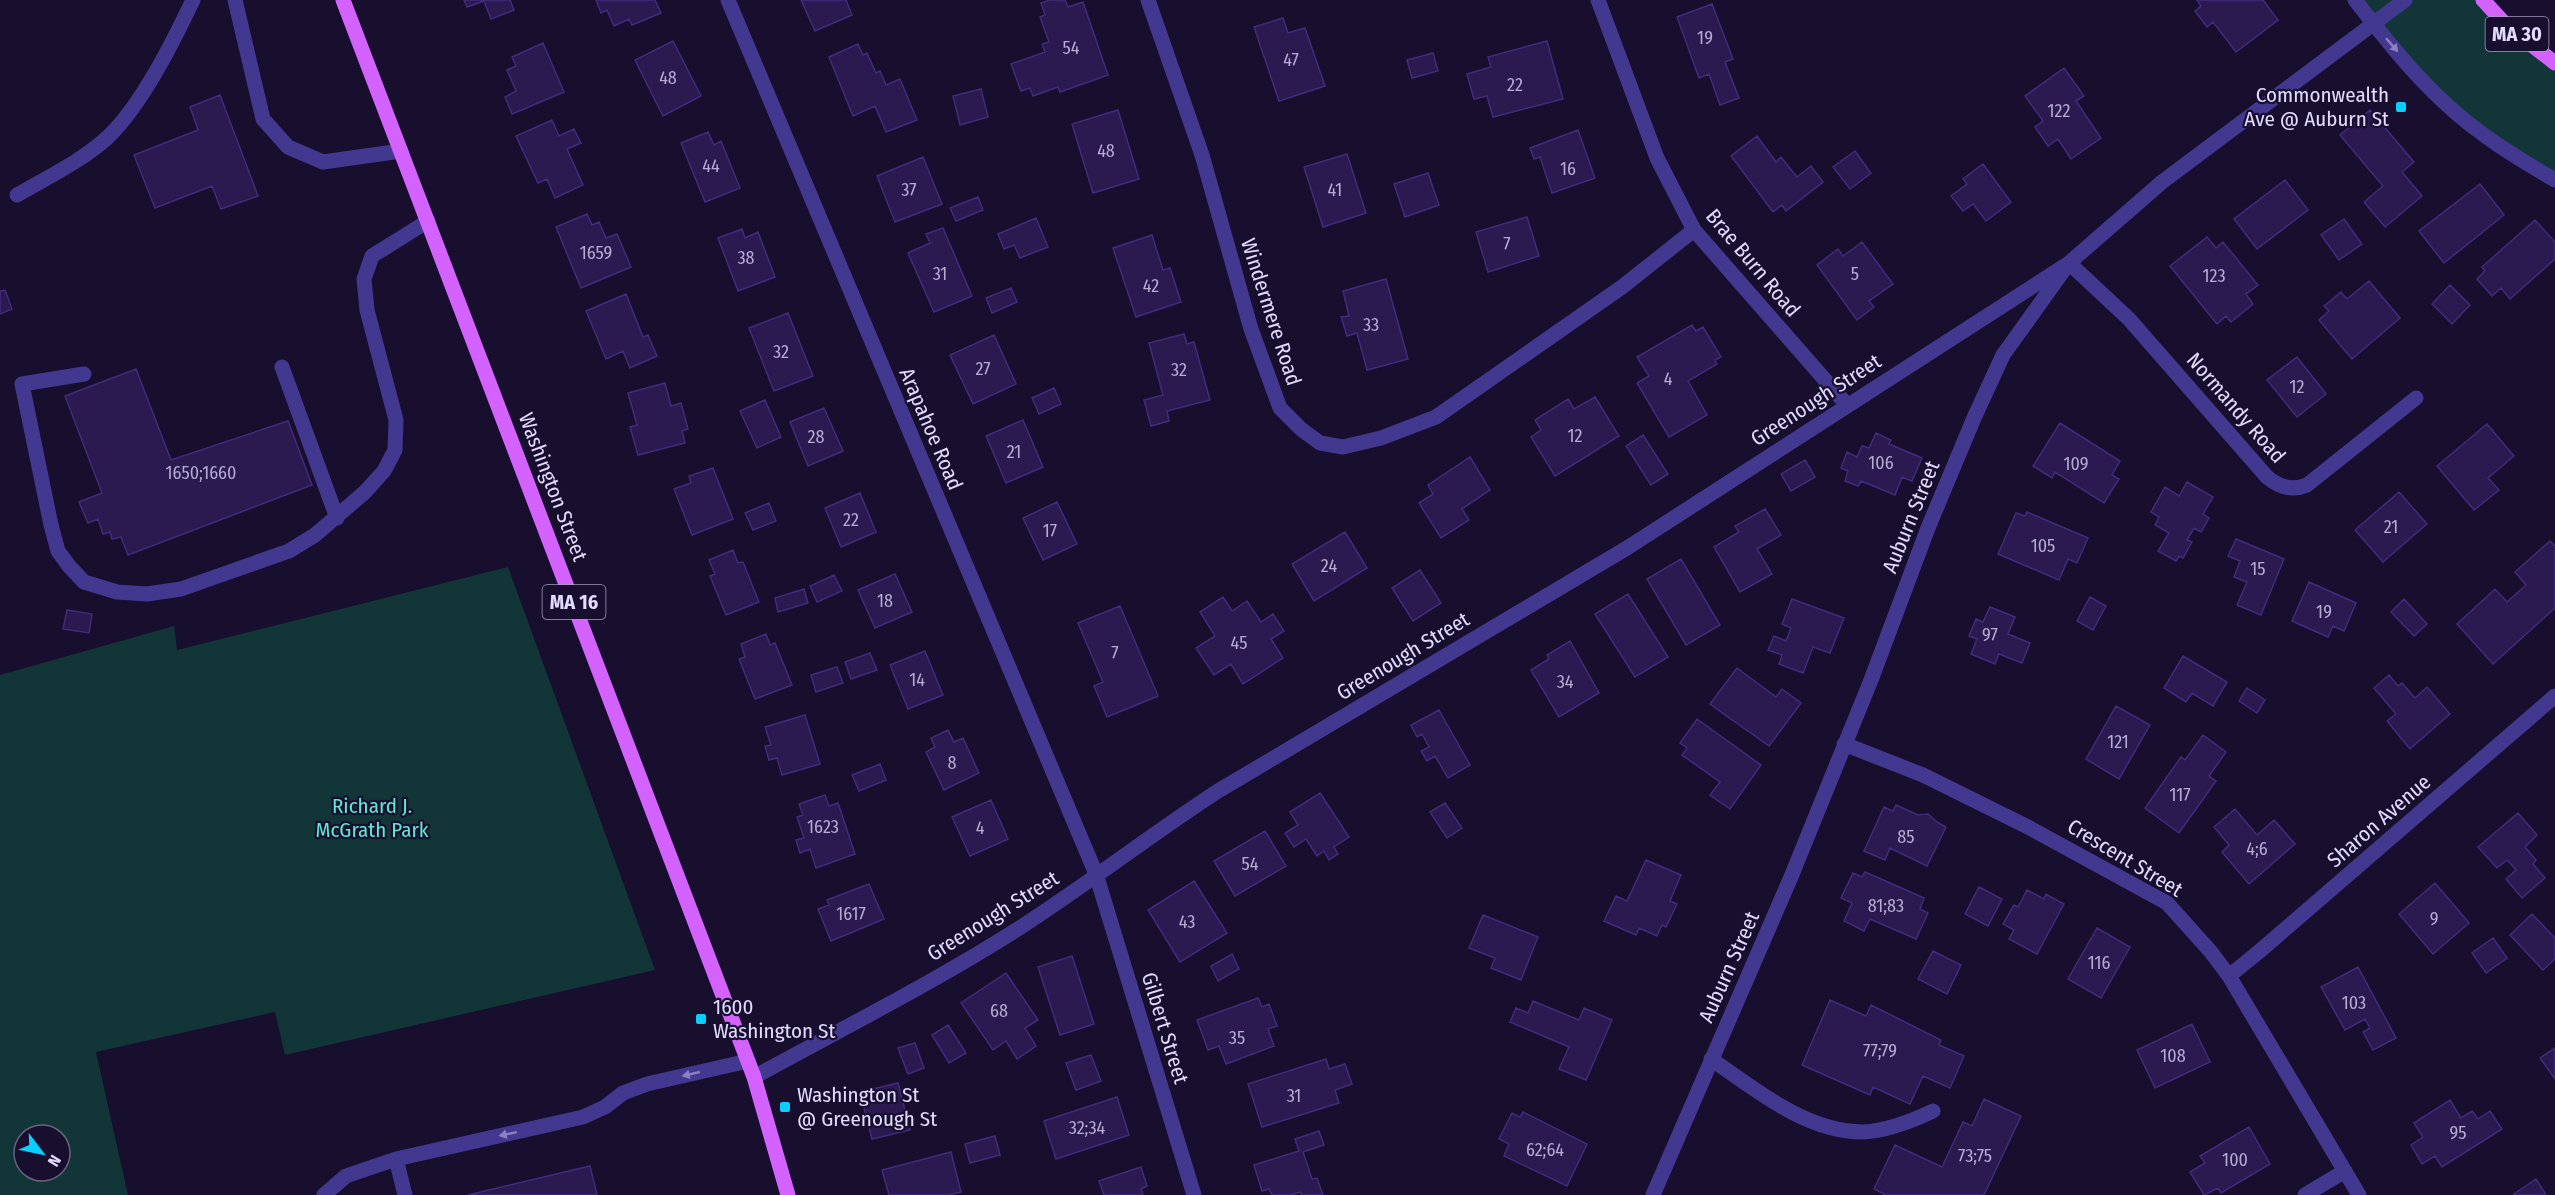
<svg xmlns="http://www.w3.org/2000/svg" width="2555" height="1195" viewBox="0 0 2555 1195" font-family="'Fira Sans Condensed',sans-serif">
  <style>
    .green { fill: #123537; fill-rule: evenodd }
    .building { fill: #2a1a4f; stroke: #422b7d; stroke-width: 1.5 }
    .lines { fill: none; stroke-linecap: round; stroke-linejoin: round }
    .service { stroke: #43388f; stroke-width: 15 }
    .minor { stroke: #43388f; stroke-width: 15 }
    .primary { stroke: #d362ff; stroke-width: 15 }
    .oneway { fill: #8b81c1 }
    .poi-dot { fill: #07cfff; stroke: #170f2d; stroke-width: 2 }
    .labels { text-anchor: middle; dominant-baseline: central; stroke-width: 4.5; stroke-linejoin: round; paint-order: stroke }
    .number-label { font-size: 18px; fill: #b5abd3 }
    .shield { fill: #170f2d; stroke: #a69ec0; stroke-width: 1.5 }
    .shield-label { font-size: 20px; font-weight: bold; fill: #e3dbff }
    .poi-label { font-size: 21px; fill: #e3dbff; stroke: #170f2d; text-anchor: start }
    .street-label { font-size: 21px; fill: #e3dbff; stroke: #170f2d }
    .park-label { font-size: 21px; fill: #5ee9d3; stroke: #170f2d }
  </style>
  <rect width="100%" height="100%" fill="#170f2d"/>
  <path class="green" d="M2355 0H2483L2555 63V180L2472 125Z
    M508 567 655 970 285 1055 275 1012 96 1052 128 1195H0V675L174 626 177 650ZM24 1135H60V1171H24Z"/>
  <path class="building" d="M464 0H510L514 10 491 19 484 1 467 7Z
    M596 0H655L661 13 632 25 629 19 614 26 607 10 601 13Z
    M801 0H846L852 15 815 31Z
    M1050 0H1065L1068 7 1083 2 1108 75 1060 92 1058 87 1033 96 1030 88 1021 91 1011 64 1045 52 1042 44 1049 42 1040 17 1045 15 1041 3Z
    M2197 0H2263L2278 20 2236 52 2213 22 2207 27 2195 11 2201 6Z
    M1712 4 1733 59 1725 62 1739 98 1720 105 1709 74 1699 78 1677 17Z
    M1283 18 1288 33 1305 28 1325 86 1279 101 1254 27Z
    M673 41 701 96 663 116 635 60Z
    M1547 41 1563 99 1493 117 1487 96 1474 99 1467 74 1491 67 1488 57Z
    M543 43 564 92 512 114 505 97 516 91 507 70 516 66 512 57Z
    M858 44 863 55 867 53 876 73 880 71 886 85 900 79 917 120 886 132 875 106 853 116 829 57Z
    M1433 53 1438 71 1412 78 1407 60Z
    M2064 68 2084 96 2076 101 2101 138 2071 159 2058 139 2048 146 2035 127 2043 121 2025 96Z
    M981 89 988 117 960 125 953 96Z
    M220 95 258 196 221 209 212 186 155 208 134 155 198 130 190 107Z
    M1118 110 1139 179 1093 193 1072 124Z
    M2370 110 2414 162 2402 172 2422 196 2385 227 2364 202 2383 186 2340 135Z
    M552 120 559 136 574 129 581 143 567 149 583 185 555 198 547 179 538 183 516 136Z
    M1578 130 1595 178 1552 193 1540 157 1534 159 1530 148Z
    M708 132 714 145 721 141 740 188 705 202 681 143Z
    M1757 136 1776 162 1781 157 1797 177 1811 166 1823 182 1786 211 1782 205 1773 212 1731 156Z
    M1855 151 1871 173 1850 189 1833 167Z
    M1347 154 1366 213 1323 227 1304 167Z
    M923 157 942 204 895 222 877 176Z
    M1983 164 2011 202 1986 221 1973 204 1963 211 1951 196 1967 184 1963 179Z
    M1428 173 1439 205 1405 217 1394 184Z
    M2285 180 2308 210 2257 249 2234 219Z
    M2480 184 2504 215 2444 263 2419 231Z
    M978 197 983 210 956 221 950 208Z
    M587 214 592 225 599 222 606 238 617 234 631 267 581 288 556 227Z
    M1527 217 1539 256 1488 272 1476 232Z
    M1036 218 1048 247 1020 258 1014 245 1004 249 998 234Z
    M2344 219 2362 244 2339 260 2321 235Z
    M2535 220 2555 242V259L2510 299 2501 288 2492 296 2477 279 2485 271 2482 267Z
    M943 228 972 296 934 312 908 253 930 243 926 234Z
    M742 229 745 238 758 232 775 277 738 291 718 238Z
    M1152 235 1163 270 1170 268 1181 302 1136 317 1113 248Z
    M2207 237 2216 248 2223 242 2258 285 2246 294 2253 304 2231 322 2226 316 2217 324 2170 266Z
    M1862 242 1893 284 1869 301 1874 307 1857 320 1817 265 1838 249 1843 256Z
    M1386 279 1408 359 1367 370 1357 333 1347 336 1341 317 1349 316 1343 291Z
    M2369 281 2400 318 2352 359 2319 320 2329 311 2324 306 2341 292 2347 299Z
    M2450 285 2470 305 2452 324 2432 304Z
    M1011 288 1017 302 992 313 986 298Z
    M5 290 12 309 0 314V291Z
    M626 294 643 337 648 335 657 356 630 368 623 351 606 359 586 311Z
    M788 313 813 376 774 391 749 328Z
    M1692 325 1696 331 1703 327 1721 357 1715 360 1717 364 1688 381 1707 415 1669 437 1637 383 1649 376 1637 357Z
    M1184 334 1187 344 1194 342 1210 400 1167 411 1169 421 1151 426 1144 400 1163 395 1149 343Z
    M994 335 1016 384 973 404 950 355Z
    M2297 357 2326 394 2297 417 2267 380Z
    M136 369 171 460 288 421 312 485 128 555 121 537 112 539 110 532 103 534 98 519 88 523 79 502 102 493 65 396Z
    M665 383 671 406 681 403 688 429 682 431 685 443 638 455 630 427 637 425 628 393Z
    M1054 388 1061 404 1039 414 1032 398Z
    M1595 397 1619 436 1555 476 1531 437 1541 430 1535 420 1568 399 1574 409Z
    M765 400 781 437 757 448 740 411Z
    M824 408 843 451 808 466 790 422Z
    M1023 420 1043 467 1006 483 986 436Z
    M2060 423 2120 461 2112 475 2119 479 2104 503 2055 472 2052 478 2033 466Z
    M2487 424 2514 456 2488 478 2499 490 2474 510 2437 466Z
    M1876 433 1891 440 1889 444 1922 458 1912 481 1902 477 1895 495 1861 481 1858 486 1845 481 1848 471 1841 468 1847 452 1857 457 1862 446 1869 448Z
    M1643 435 1668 474 1651 485 1626 446Z
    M1470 457 1490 490 1462 509 1469 520 1441 538 1419 503 1433 494 1428 485Z
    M1805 460 1815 477 1791 491 1781 474Z
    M713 468 733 519 692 535 674 489 691 483 689 476Z
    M2187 482 2213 497 2203 514 2209 518 2201 532 2194 528 2187 540 2192 542 2183 558 2179 556 2176 561 2158 551 2169 533 2155 525 2159 517 2151 512 2165 487 2179 496Z
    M2399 492 2427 524 2383 562 2355 530Z
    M860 493 876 532 841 547 825 508Z
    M1057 502 1077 544 1043 560 1023 518Z
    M769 503 776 521 753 530 745 513Z
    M1765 509 1781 535 1757 549 1772 574 1740 592 1714 547 1739 532 1735 526Z
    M2027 512 2088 538 2077 563 2068 559 2059 580 1998 554 2016 513 2025 516Z
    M1345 532 1367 568 1314 601 1292 564Z
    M2236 539 2284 559 2261 615 2237 605 2247 582 2234 577 2240 561 2228 556Z
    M2550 541 2555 546V608L2493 664 2457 624 2495 589 2507 602 2526 585 2515 572Z
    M733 550 738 563 743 562 759 602 726 615 710 576 715 574 709 560Z
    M1681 559 1720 625 1686 645 1647 579Z
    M1420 570 1441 603 1413 621 1392 588Z
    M895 574 912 612 875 628 858 590Z
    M834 575 842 591 817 602 810 586Z
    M2309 582 2356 603 2344 631 2333 626 2328 637 2292 621Z
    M804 589 808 603 778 612 775 598Z
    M1628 594 1668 657 1635 677 1595 614Z
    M1223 597 1232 611 1247 601 1261 622 1273 614 1284 631 1271 639 1283 658 1243 684 1231 664 1214 675 1196 648 1215 636 1200 612Z
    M2090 597 2106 606 2093 630 2077 621Z
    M1792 599 1844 618 1830 653 1813 647 1803 673 1779 664 1782 655 1768 650 1774 636 1786 641 1791 628 1782 624Z
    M2404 599 2427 624 2414 636 2391 612Z
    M1120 606 1158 696 1107 717 1094 686 1103 682 1078 623Z
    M1990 607 2015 617 2008 634 2030 643 2022 663 1999 654 1995 664 1971 654 1977 639 1969 636 1976 619 1983 622Z
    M67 610 92 614 89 633 63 629Z
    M766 634 770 645 775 643 792 685 755 699 739 659 745 657 741 644Z
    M1570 641 1599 693 1559 717 1531 670 1549 659 1547 655Z
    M925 651 943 695 908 709 890 665Z
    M870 653 877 670 851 679 845 662Z
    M2183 656 2227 682 2213 706 2192 693 2186 702 2164 688Z
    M837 667 843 683 816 692 811 675Z
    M1737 668 1776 697 1782 689 1801 703 1769 746 1710 704Z
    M2389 675 2398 686 2402 683 2415 698 2427 687 2450 714 2410 749 2387 721 2396 714 2374 688Z
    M2247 688 2265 700 2257 713 2239 701Z
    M2116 706 2150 725 2119 779 2086 759Z
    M1439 710 1470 765 1448 778 1435 756 1427 761 1421 751 1429 747 1422 734 1417 737 1411 725Z
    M805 715 820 764 782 775 777 758 769 760 765 746 771 745 765 727Z
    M1697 719 1761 765 1730 809 1710 795 1720 782 1682 755 1687 748 1680 743Z
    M948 730 954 742 963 738 979 773 944 790 926 752 935 747 931 738Z
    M2203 735 2226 752 2209 776 2216 781 2179 833 2145 808 2181 757 2185 760Z
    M880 764 886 780 859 791 852 775Z
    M1320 793 1349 837 1334 847 1338 854 1329 860 1324 851 1317 856 1306 839 1294 847 1285 833 1298 825 1290 812Z
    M825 795 829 806 838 803 855 854 816 868 810 849 800 853 796 840 804 838 797 817 803 815 799 804Z
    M991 800 1008 839 970 856 952 817Z
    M1445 803 1462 828 1447 838 1430 812Z
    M1896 805 1918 815 1928 814 1937 822 1946 827 1927 866 1890 848 1885 860 1864 851 1884 807 1893 811Z
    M2235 809 2257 835 2274 820 2295 844 2249 884 2222 852 2229 845 2214 827Z
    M2518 813 2537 835 2525 847 2536 860 2533 864 2545 878 2522 898 2506 879 2516 870 2507 860 2497 868 2478 847Z
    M1265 831 1286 866 1235 896 1214 861Z
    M1646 860 1681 875 1670 901 1677 904 1666 927 1662 925 1657 936 1639 928 1636 935 1604 921 1616 896 1627 901Z
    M1865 872 1924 898 1920 909 1928 913 1916 939 1870 919 1864 931 1844 921 1852 903 1841 898 1853 873 1862 877Z
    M1194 881 1227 933 1180 962 1148 910Z
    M2435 883 2469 923 2433 954 2399 914Z
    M869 884 884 919 831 941 818 909 829 905 827 900Z
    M1979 887 2002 899 1988 926 1965 914Z
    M2027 890 2044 899 2046 894 2064 904 2037 954 2009 939 2014 930 2003 924 2014 905 2018 907Z
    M2532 914 2555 938V959L2543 970 2510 935Z
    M1483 915 1538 937 1521 980 1491 968 1495 958 1469 948Z
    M2097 928 2130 947 2101 998 2068 979Z
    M2493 938 2507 958 2486 973 2472 953Z
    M1933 951 1961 965 1947 994 1918 979Z
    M1232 954 1239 969 1218 981 1211 966Z
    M1072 956 1094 1024 1060 1035 1038 967Z
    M2358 967 2396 1038 2373 1050 2363 1032 2370 1028 2365 1019 2345 1030 2321 987Z
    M1006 973 1038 1020 1025 1028 1036 1046 1017 1059 1006 1041 993 1050 961 1003Z
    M1258 998 1262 1007 1269 1004 1277 1026 1268 1029 1274 1046 1226 1064 1219 1046 1208 1050 1197 1020Z
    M1830 1000 1866 1016 1871 1005 1941 1040 1939 1045 1964 1056 1950 1088 1923 1076 1910 1104 1873 1087 1870 1095 1802 1065Z
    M1533 1001 1579 1020 1584 1008 1612 1020 1586 1080 1559 1069 1569 1047 1510 1022 1516 1008 1528 1013Z
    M2192 1024 2210 1062 2155 1088 2137 1050Z
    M948 1025 966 1053 949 1063 932 1035Z
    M915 1043 924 1068 908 1074 898 1048Z
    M2555 1048V1079L2540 1058Z
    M1091 1055 1101 1081 1076 1090 1066 1063Z
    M1326 1059 1329 1069 1345 1064 1352 1084 1335 1090 1339 1103 1262 1127 1248 1084Z
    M898 1083 910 1130 872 1139 860 1092Z
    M1117 1097 1129 1135 1056 1159 1044 1121Z
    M1984 1099 2021 1116 1984 1195H1886L1874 1189 1895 1145 1942 1167 1963 1122 1972 1126Z
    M2450 1100 2461 1118 2472 1111 2478 1119 2490 1111 2502 1129 2442 1167 2435 1156 2422 1164 2411 1145 2423 1137 2414 1123Z
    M1523 1112 1587 1144 1567 1186 1504 1156 1509 1144 1499 1139 1512 1113 1520 1117Z
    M2249 1127 2270 1164 2221 1193 2218 1188 2204 1195 2190 1172 2205 1163 2200 1156Z
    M1319 1131 1324 1145 1303 1152 1312 1179 1317 1178 1323 1195H1302L1300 1192 1291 1195H1272L1269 1189 1262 1191 1254 1165 1299 1151 1295 1139Z
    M995 1136 1000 1155 970 1163 965 1144Z
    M951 1152 961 1192 948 1195H889L882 1170Z
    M590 1166 597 1195H468Z
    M1141 1167 1147 1186 1141 1189 1143 1195H1104L1099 1181Z
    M2536 1179 2546 1195H2515L2514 1194Z"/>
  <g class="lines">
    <path class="service" d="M235 0 263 119 288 147 323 162 401 151
      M17 195C46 178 84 160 109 136 142 104 173 42 193 0
      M282 367 337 518
      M84 374 22 384 51 525 58 551 69 566 84 582 117 592 147 594 181 589 289 551 315 535 365 492 384 471 395 450 396 420 367 310 364 279 372 256 428 221
      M396 1159 405 1195
      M324 1195 346 1176 396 1159 583 1117 605 1107 623 1093 647 1084 748 1061
      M2305 1195 2345 1171"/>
    <path class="minor" d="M728 0 1096 874 1194 1195
      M1148 0 1202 155 1251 329 1280 408 1301 429 1320 443 1343 447 1381 438 1436 417 1622 287 1694 230
      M1598 0 1657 158 1694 230 1847 405
      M2355 0C2383 36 2412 73 2446 104 2478 134 2517 158 2555 180
      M1844 744 1923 775 2028 827 2167 903 2211 952 2229 976 2359 1195
      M2229 976 2261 950 2555 696
      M1711 1059C1756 1090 1806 1132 1863 1132 1887 1131 1912 1121 1933 1111
      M754 1077C845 1027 937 981 1024 925 1090 882 1152 834 1218 791L1627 548 2069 263 2129 319 2267 477C2279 487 2293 491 2307 485L2416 398
      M1653 1195 1791 877 1871 680 1928 528 1974 418 2003 355 2069 263 2162 182 2405 0"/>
    <path class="primary" d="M343 0 754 1077 788 1195
      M2483 0 2506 25 2555 63"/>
  </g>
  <defs><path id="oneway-solid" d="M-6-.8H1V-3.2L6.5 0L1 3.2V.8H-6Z" transform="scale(1.5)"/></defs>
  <g class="oneway">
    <use href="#oneway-solid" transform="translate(2392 45) rotate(49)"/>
    <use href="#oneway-solid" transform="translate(691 1074) rotate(167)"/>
    <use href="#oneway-solid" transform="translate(508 1134) rotate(168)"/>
  </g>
  <g class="poi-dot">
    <rect x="2395" y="101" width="12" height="12" rx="3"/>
    <rect x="695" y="1013" width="12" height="12" rx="3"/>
    <rect x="779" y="1101" width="12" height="12" rx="3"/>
  </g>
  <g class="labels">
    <g class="number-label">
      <text x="1705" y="38">19</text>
      <text x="1071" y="48">54</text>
      <text x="1291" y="60">47</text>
      <text x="668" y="78">48</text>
      <text x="1515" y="85">22</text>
      <text x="2059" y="111">122</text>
      <text x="1106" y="151">48</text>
      <text x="711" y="166">44</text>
      <text x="1568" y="169">16</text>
      <text x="909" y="190">37</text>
      <text x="1335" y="190">41</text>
      <text x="1507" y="244">7</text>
      <text x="596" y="253">1659</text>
      <text x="746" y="258">38</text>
      <text x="940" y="274">31</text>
      <text x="1855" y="274">5</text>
      <text x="2214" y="276">123</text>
      <text x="1151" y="286">42</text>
      <text x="1371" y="325">33</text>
      <text x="781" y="352">32</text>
      <text x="983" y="369">27</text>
      <text x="1179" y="370">32</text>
      <text x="1668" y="379">4</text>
      <text x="2297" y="387">12</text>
      <text x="1575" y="436">12</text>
      <text x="816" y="437">28</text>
      <text x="1014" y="452">21</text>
      <text x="1881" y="463">106</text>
      <text x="2076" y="464">109</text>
      <text x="201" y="473">1650;1660</text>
      <text x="851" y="520">22</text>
      <text x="2391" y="527">21</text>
      <text x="1050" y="531">17</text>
      <text x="2043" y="546">105</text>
      <text x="1329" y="566">24</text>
      <text x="2258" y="569">15</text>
      <text x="885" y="601">18</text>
      <text x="2324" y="612">19</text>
      <text x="1990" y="635">97</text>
      <text x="1239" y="643">45</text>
      <text x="1115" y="653">7</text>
      <text x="917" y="680">14</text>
      <text x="1565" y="682">34</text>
      <text x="2118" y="742">121</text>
      <text x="952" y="763">8</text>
      <text x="2180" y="795">117</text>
      <text x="823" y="827">1623</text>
      <text x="980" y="828">4</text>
      <text x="1906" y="837">85</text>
      <text x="2257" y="849">4;6</text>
      <text x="1250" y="864">54</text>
      <text x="1886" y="906">81;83</text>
      <text x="851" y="914">1617</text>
      <text x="2434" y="919">9</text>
      <text x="1187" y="922">43</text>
      <text x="2099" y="963">116</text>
      <text x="2354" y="1003">103</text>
      <text x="999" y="1011">68</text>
      <text x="1237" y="1038">35</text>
      <text x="1880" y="1051">77;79</text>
      <text x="2173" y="1056">108</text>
      <text x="1294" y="1096">31</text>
      <text x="1087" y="1128">32;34</text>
      <text x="2458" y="1133">95</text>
      <text x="1545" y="1150">62;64</text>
      <text x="1975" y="1156">73;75</text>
      <text x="2235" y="1160">100</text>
    </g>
    <g class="shield">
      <rect x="2485.5" y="17" width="63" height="34" rx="4.5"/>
      <rect x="542.5" y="585" width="63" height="34" rx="4.5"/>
    </g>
    <g class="shield-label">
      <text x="2517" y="34">MA 30</text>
      <text x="574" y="602">MA 16</text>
    </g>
    <g class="poi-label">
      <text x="2389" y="95" text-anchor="end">Commonwealth<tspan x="2389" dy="24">Ave @ Auburn St</tspan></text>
      <text x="713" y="1007">1600<tspan x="713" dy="24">Washington St</tspan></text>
      <text x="797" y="1095">Washington St<tspan x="797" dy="24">@ Greenough St</tspan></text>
    </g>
    <g class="street-label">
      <text transform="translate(1753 263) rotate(50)">Brae Burn Road</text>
      <text transform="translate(1271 312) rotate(72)">Windermere Road</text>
      <text transform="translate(1816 400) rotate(-33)">Greenough Street</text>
      <text transform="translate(2236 408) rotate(49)">Normandy Road</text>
      <text transform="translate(931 429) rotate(67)">Arapahoe Road</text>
      <text transform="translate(553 487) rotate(69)">Washington Street</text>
      <text transform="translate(1911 517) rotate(-68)">Auburn Street</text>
      <text transform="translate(1403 656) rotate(-31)">Greenough Street</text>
      <text transform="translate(2379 821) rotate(-41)">Sharon Avenue</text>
      <text transform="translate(2125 858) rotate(31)">Crescent Street</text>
      <text transform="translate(993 916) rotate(-32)">Greenough Street</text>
      <text transform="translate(1729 967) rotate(-66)">Auburn Street</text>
      <text transform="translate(1165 1028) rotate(73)">Gilbert Street</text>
    </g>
    <g class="park-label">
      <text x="372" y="806">Richard J.<tspan x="372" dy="24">McGrath Park</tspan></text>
    </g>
  </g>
  <g transform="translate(42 1153) rotate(122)"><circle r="28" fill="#170f2d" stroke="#696181" stroke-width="1.5"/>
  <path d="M0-4.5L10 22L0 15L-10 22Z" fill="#07cfff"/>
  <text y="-9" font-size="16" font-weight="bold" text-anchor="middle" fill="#e3dbff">N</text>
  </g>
</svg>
